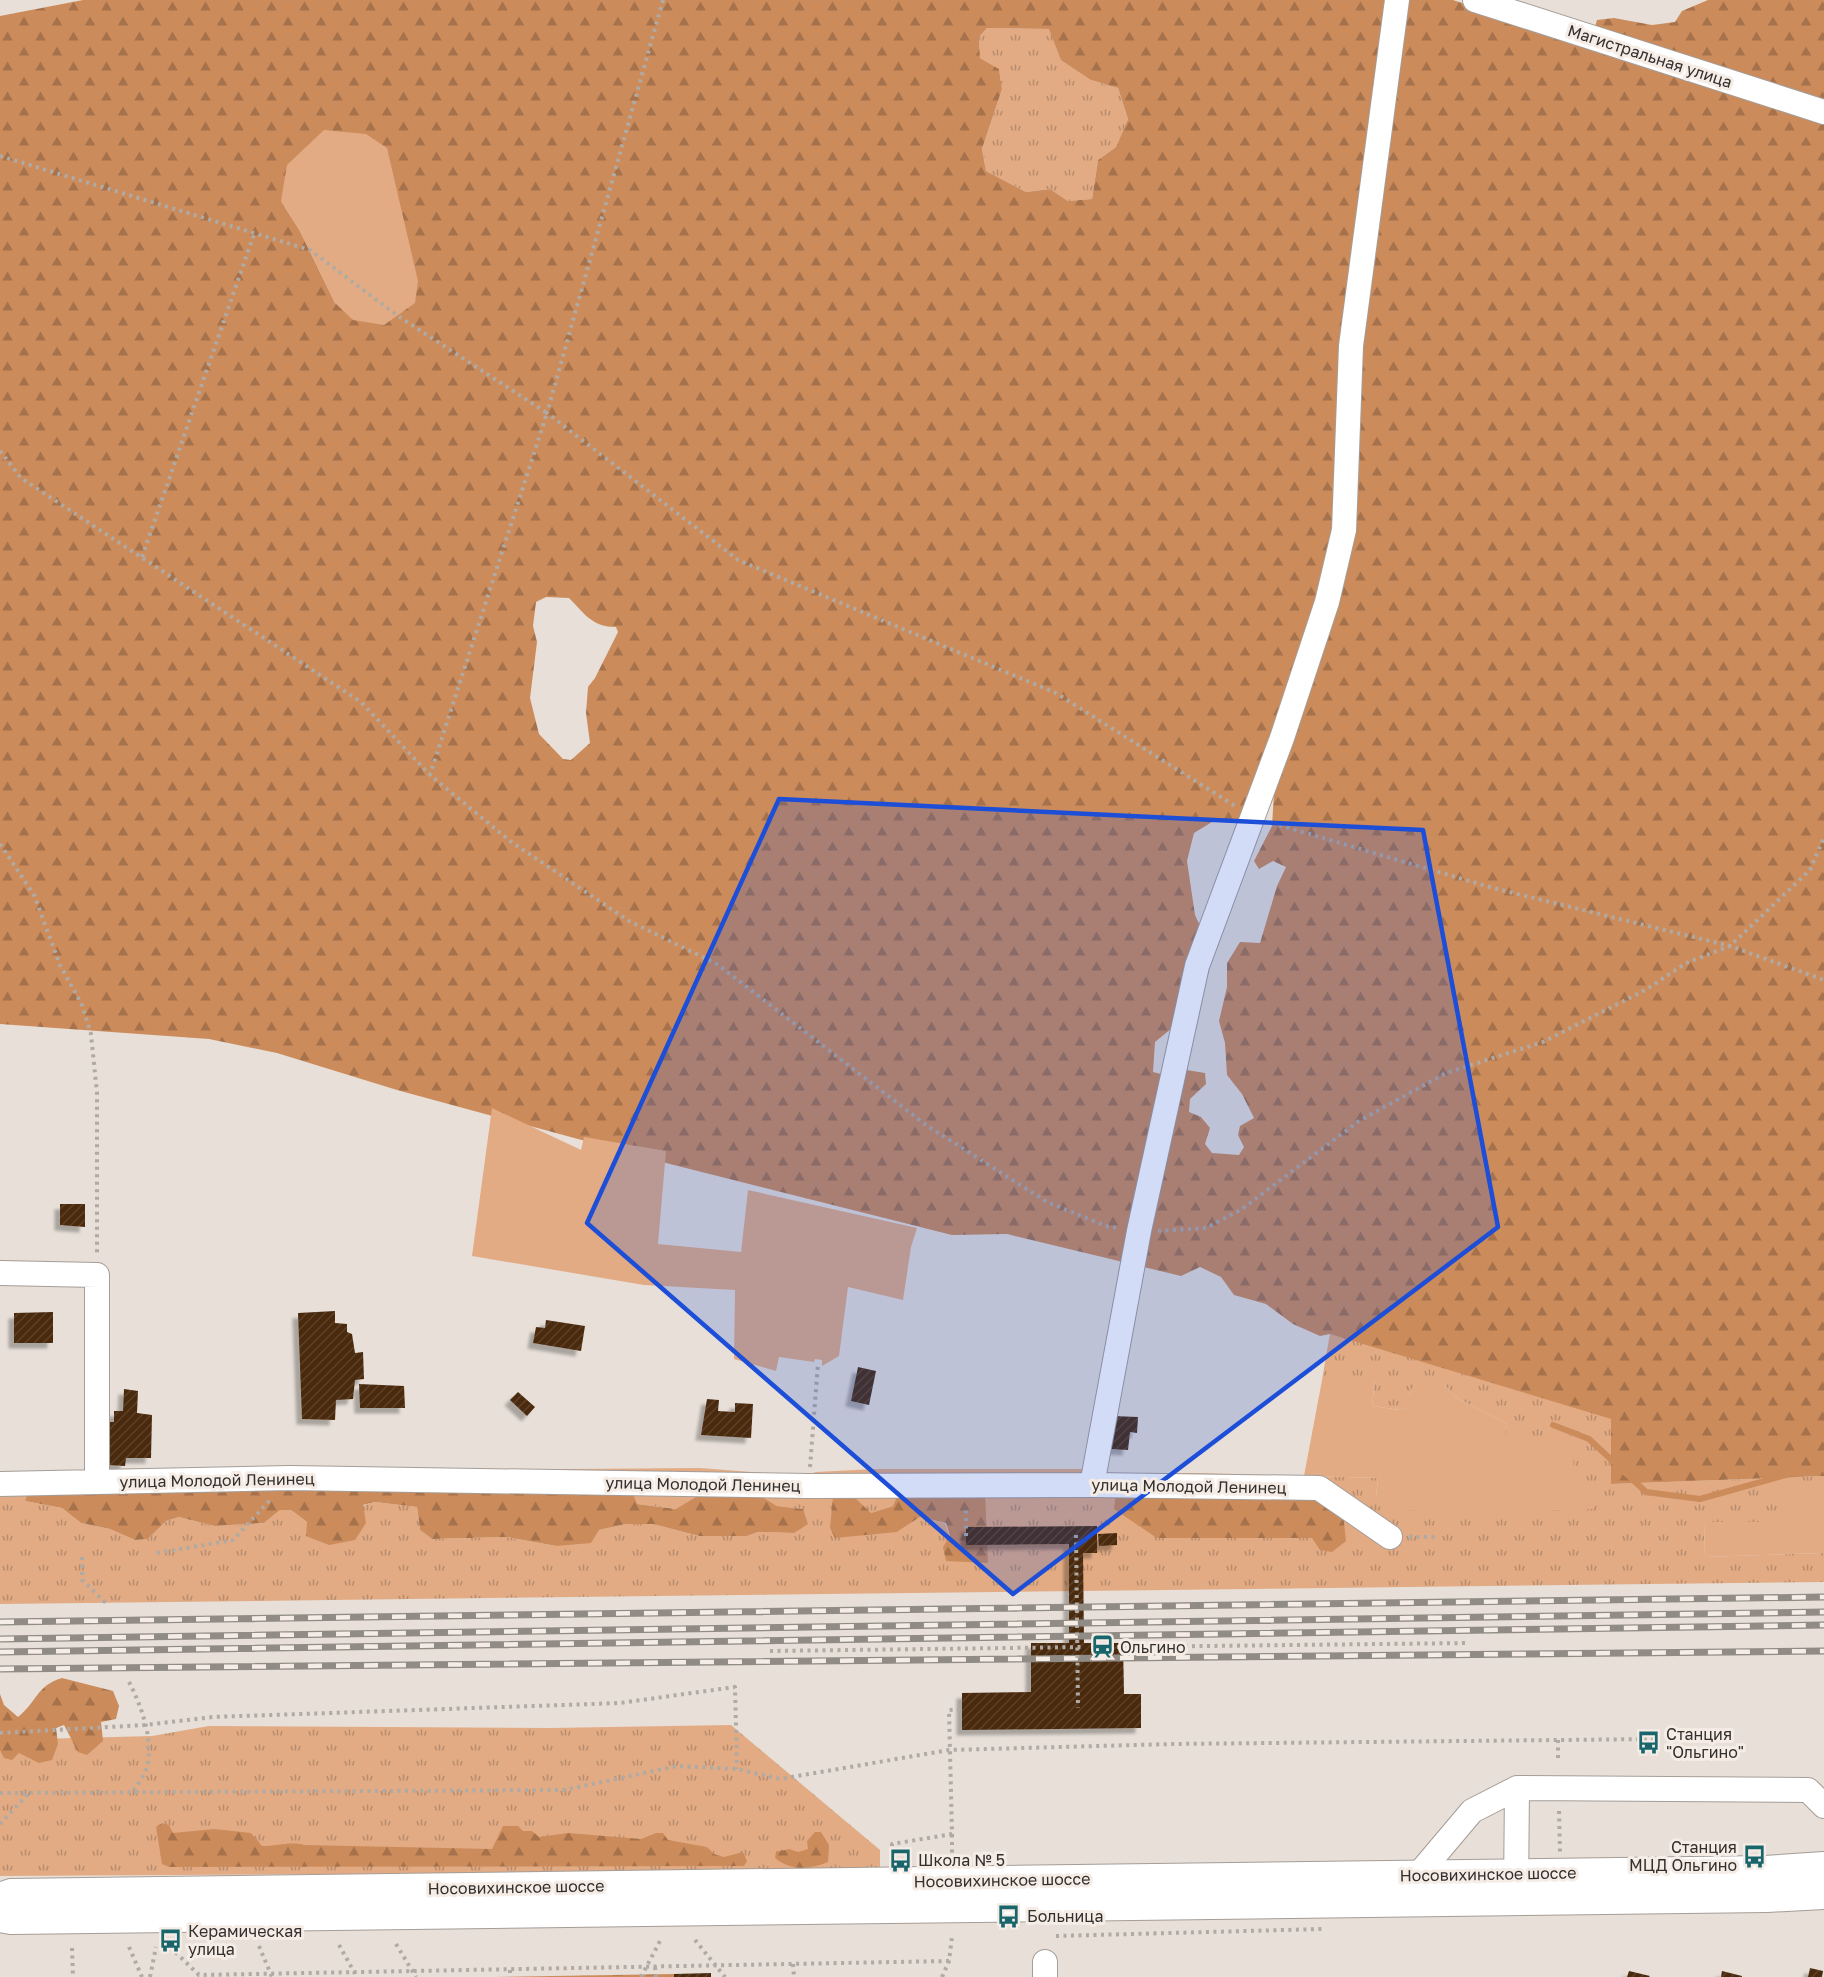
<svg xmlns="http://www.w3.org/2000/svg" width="1824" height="1977" viewBox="0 0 1824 1977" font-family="'Golos Text',sans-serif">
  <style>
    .grass { fill: url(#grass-tufts); fill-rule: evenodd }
    .forest { fill: url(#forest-firs); fill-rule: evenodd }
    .garden { fill: #e2ab84 }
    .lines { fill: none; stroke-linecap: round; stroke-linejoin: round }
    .stream { stroke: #cb8b5a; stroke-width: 6 }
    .building { fill: url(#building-hatch); filter: url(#shadow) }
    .minor-casing { stroke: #a59d97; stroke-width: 26 }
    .major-casing { stroke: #a59d97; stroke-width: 32 }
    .path { stroke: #b0aaa4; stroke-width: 4; stroke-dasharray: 3 4.5; stroke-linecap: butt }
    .minor { stroke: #fff; stroke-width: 24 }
    .major { stroke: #fff; stroke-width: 30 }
    .rail-casing { stroke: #908b85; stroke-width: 7 }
    .rail { stroke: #f5ece6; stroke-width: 4.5; stroke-dasharray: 14; stroke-linecap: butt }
    .path-bridge { stroke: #b0aaa4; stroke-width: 4; stroke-dasharray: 3 4.5; stroke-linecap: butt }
    .marked { fill: #1d4ed8; fill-opacity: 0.2; stroke: #1d4ed8; stroke-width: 4.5; stroke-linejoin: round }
    .labels { text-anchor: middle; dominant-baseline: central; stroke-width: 6; stroke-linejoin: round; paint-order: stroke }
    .street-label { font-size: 16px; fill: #322f2c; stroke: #f5ece6 }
    .poi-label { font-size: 16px; fill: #322f2c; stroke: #f5ece6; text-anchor: start }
  </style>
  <defs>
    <pattern id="grass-tufts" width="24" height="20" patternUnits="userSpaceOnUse" patternTransform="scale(1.5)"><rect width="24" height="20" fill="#e2ab84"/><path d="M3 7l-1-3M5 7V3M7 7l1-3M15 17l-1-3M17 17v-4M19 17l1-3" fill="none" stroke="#b88c6c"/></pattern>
    <pattern id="forest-firs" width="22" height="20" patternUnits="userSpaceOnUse" patternTransform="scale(1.5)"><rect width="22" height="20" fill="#cc8b5b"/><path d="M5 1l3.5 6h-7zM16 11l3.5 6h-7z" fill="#a6724b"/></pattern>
    <pattern id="building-hatch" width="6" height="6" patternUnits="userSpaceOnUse" patternTransform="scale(1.5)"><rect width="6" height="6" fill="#4a2a10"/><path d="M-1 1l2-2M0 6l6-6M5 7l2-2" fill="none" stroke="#5c412a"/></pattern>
    <filter id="shadow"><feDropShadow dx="-5.5" dy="5.5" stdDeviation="1.5" flood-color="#0004"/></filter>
  </defs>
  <rect width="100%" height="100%" fill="#e7dfd8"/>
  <path class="grass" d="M987 28 1050 29 1091 80 1118 88 1128 119 1116 147 1098 160 1092 199 1068 201 1050 189 1026 192 986 171 982 149 1002 89 999 69 980 58 979 37Z
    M1330 1333 1612 1419 1611 1484 1824 1476V1487H1782V1522H1704L1705 1557 1824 1553V1582L0 1604V1475L83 1472 89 1463 108 1469 294 1471 700 1468 804 1476 816 1472 875 1469H1102L1111 1474 1196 1473 1378 1478 1376 1497 1574 1482 1504 1439 1507 1424 1455 1397 1443 1383 1410 1391 1408 1408 1400 1410 1372 1406 1375 1380H1322ZM709 1489 753 1491 777 1506 803 1509 794 1533 758 1532 747 1536H699L653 1524H626L599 1530 556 1546 506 1537 432 1539 420 1530 417 1507 375 1502 307 1522 291 1510H280L264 1523 214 1526 179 1517 166 1521 148 1539 135 1540 110 1529 81 1523 62 1508 25 1501 28 1491 637 1504 677 1509ZM985 1490 950 1537 945 1523 920 1517 897 1532 871 1513 893 1506Z
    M731 1725 880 1850V1871L0 1876V1740L152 1736 209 1726 550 1728Z"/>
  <path class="forest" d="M83 0H1384L1389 6 1408 0H1453L1824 119V1476L1611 1484V1419L1330 1334 1320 1336 1293 1324 1266 1304 1234 1295 1221 1277 1200 1267 1181 1276 1007 1234 952 1235 670 1164 397 1090 277 1053 209 1039 0 1024V16ZM987 28 1049 29 1061 60 1091 80 1118 88 1128 119 1116 147 1098 160 1092 199 1068 201 1050 189 1026 192 986 171 982 149 1002 89 999 69 980 58 979 37ZM281 201 384 325 335 303 300 231ZM546 597 569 598C585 614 592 627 616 627L618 632 595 678 588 687 586 713 590 743 571 760 563 759 539 734 530 698 537 642 533 626 536 602ZM1274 793 1272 826 1254 861 1259 869 1273 861 1286 867 1277 886 1260 943 1240 942 1227 963V987L1219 1021 1225 1043 1227 1075 1242 1094 1254 1118 1240 1126 1238 1135 1244 1147 1239 1155 1212 1153 1205 1144 1210 1128 1201 1117 1189 1112 1190 1099 1206 1084 1205 1073 1168 1067 1161 1074 1153 1072 1155 1042 1172 1028 1201 928 1195 915 1187 861 1194 833 1212 822 1240 820Z
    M1708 0H1824V101L1595 27 1597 20 1614 18 1652 25 1675 22 1682 11Z
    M630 1486 637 1504 676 1509 709 1489 753 1491 777 1506 803 1509 808 1524 794 1533 758 1532 747 1536H699L653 1524H626L599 1530 591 1543 556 1546 506 1537 432 1539 420 1530 417 1507 375 1502 363 1505 366 1523 355 1540 329 1545 306 1536 307 1522 291 1510H280L264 1523 214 1526 179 1517 166 1521 148 1539 135 1540 110 1529 81 1523 62 1508 25 1501 28 1491Z
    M985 1490 988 1563 946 1561 943 1547 950 1536 946 1523 920 1517 897 1532 835 1538 830 1528 833 1497 852 1495 871 1513 893 1506 899 1492Z
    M1116 1491 1323 1494 1342 1504 1346 1541 1332 1552 1320 1550 1312 1538H1157L1114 1509Z
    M62 1678 113 1691 119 1706 116 1719 101 1722 103 1741 87 1755 78 1752 64 1725 56 1728 58 1744 52 1760 39 1763 19 1753 12 1760 4 1758 0 1750V1694L4 1705 18 1717C37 1702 36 1686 62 1678Z
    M162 1823 169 1825 173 1833 214 1829 251 1833 262 1846C278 1846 289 1841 305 1845L492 1849 503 1826H518L523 1831H532L539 1837 568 1833 641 1839 656 1833H663L668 1840 707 1847 714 1854 724 1857 743 1852 747 1861 744 1866 169 1867 162 1864 156 1827Z
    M815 1832H821L829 1845 828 1862C809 1870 791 1871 775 1858L776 1852 789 1849 798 1852 808 1849 807 1841Z
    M674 1974V1977H494Z"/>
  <path class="garden" d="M324 130 366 134 387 148 418 281 415 303 384 325 353 320 335 303 300 231 281 201 287 165Z
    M492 1108 581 1150 584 1137 666 1151 658 1244 741 1252 748 1190 917 1228 911 1247 903 1300 848 1287 839 1356 822 1366V1360L815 1359 814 1362 779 1357 776 1371 734 1359 735 1290 644 1285 472 1256Z
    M1322 1380H1375L1372 1406 1400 1410 1407 1408 1410 1391 1416 1382 1443 1383 1455 1397 1507 1424 1505 1439 1573 1445 1574 1482 1595 1484 1599 1496 1593 1509 1491 1512 1381 1510 1376 1497 1378 1478 1304 1476Z
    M1782 1487H1824V1553L1705 1557 1704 1522H1782Z"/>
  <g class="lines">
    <path class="stream" d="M1553 1425 1589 1439 1646 1492 1700 1499 1807 1469H1824"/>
  </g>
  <path class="building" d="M60 1204H85V1227L60 1225Z
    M335 1311V1323L347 1324V1332L352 1334 355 1353 363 1352 364 1379 355 1380 353 1399 336 1400 335 1420 302 1419 298 1313Z
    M53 1312V1343H14V1313Z
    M546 1320 585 1326 581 1351 533 1343 536 1327 545 1328Z
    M858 1367 876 1371 869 1405 851 1401Z
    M359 1384 404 1386 405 1408H360Z
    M124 1389 138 1391 137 1413 152 1415 151 1458H126L125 1466 108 1465 107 1422H114V1411H123Z
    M518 1392 535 1407 527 1416 510 1400Z
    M707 1399 719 1400 718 1411 735 1412V1403L753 1404 751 1438 701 1435Z
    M1113 1416 1138 1417 1137 1433 1130 1432 1128 1450 1111 1449Z
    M1097 1526V1553H1083L1084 1643H1123L1124 1694H1141V1728L962 1730V1693L1031 1692V1643H1069V1544L966 1545V1527Z
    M1117 1533V1545L1099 1546 1098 1534Z
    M1810 1968 1823 1971 1822 1977H1808Z
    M1629 1971 1650 1976 1649 1977H1627Z
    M1722 1971 1742 1976V1977H1721Z
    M711 1973V1977H674V1974Z"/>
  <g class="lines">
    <defs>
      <path id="minor" d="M1475 0 1824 112
        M0 1273 97 1275V1481
        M0 1484 290 1478 809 1486 1092 1485 1319 1488 1390 1537
        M1092 1485 1139 1231 1197 966 1282 738 1327 602 1344 530 1351 346 1397 0
        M1418 1875 1472 1811 1517 1788 1808 1790 1824 1806
        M1516 1891 1517 1788
        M1045 1977V1962"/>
      <path id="major" d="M0 1898 11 1894 1765 1871 1824 1867
        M0 1917 11 1919 1767 1897 1824 1894"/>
    </defs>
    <use href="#minor" class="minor-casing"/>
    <use href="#major" class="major-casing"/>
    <path class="path" d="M663 0 547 413 738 560 1056 693 1235 806
      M0 156 310 250 398 316 547 413 430 775
      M0 451 21 478 361 702 430 775 510 841 629 921 717 964 926 1125 1047 1202 1106 1226 1118 1228
      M142 557 254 234
      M1272 823 1493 888 1730 946 1824 980
      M0 844 34 895 60 965 82 1005 91 1034 97 1093V1256
      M1158 1231 1206 1228 1242 1209 1359 1121 1446 1073 1543 1042 1647 989 1686 963 1730 946 1810 870 1824 837
      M810 1467 818 1364
      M966 1536V1506
      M1409 1537H1435
      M157 1553 233 1540 270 1500
      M82 1557V1580L106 1603
      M1117 1647 1469 1643
      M770 1651 1085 1647
      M129 1682C141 1705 154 1740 147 1766 145 1775 138 1784 133 1791
      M0 1733 145 1725 213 1717 620 1703 735 1687 737 1769
      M1558 1740V1760
      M0 1793 564 1790 677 1766 737 1769 780 1779 949 1750 1172 1744 1657 1739
      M1559 1811 1560 1852
      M0 1824 29 1793
      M952 1860V1834
      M892 1861V1844L952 1834 949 1710 962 1709
      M1056 1936 1322 1929
      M695 1940 725 1977
      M396 1944 416 1977
      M339 1945 357 1977
      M259 1946 272 1977
      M129 1947 142 1977
      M170 1947 199 1975 949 1961
      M72 1948 73 1977
      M793 1964 794 1977
      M655 1967 656 1977
      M510 1970V1977
      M150 1977 156 1947
      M641 1977 660 1941
      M942 1977 949 1961 952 1937"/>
    <use href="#minor" class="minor"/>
    <use href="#major" class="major"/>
    <defs>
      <path id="rail" d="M0 1622 1824 1597
        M0 1639 1824 1612
        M0 1652 1824 1625
        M0 1669 1824 1651"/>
    </defs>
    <use href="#rail" class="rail-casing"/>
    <use href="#rail" class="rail"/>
    <path class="path-bridge" d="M1076 1535 1078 1708"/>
  </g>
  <path class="marked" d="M779 799 1423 830 1498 1227 1013 1594 587 1223Z"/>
  <defs>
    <symbol id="station-bare" viewBox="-9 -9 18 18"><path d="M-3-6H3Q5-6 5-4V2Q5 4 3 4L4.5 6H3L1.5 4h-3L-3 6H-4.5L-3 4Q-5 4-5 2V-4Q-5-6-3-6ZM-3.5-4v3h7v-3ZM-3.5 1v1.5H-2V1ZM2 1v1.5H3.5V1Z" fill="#18666c" stroke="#f5ece6" stroke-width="2.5" paint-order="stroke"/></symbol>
    <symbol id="bus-bare" viewBox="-9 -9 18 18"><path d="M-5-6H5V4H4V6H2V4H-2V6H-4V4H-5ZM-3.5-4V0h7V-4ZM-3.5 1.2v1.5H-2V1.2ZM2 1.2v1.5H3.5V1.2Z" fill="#18666c" stroke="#f5ece6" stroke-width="2.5" paint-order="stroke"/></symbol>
  </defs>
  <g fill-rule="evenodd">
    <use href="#station-bare" x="1086" y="1630" width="33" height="33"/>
    <use href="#bus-bare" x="1632" y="1726" width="33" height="33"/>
    <use href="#bus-bare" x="1738" y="1840" width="33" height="33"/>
    <use href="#bus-bare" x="884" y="1844" width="33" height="33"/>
    <use href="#bus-bare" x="992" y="1900" width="33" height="33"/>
    <use href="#bus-bare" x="154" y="1924" width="33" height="33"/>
  </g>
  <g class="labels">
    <g class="street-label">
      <text transform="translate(1650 56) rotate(18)">Магистральная улица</text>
      <text transform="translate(217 1480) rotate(-1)">улица Молодой Ленинец</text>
      <text transform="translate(703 1484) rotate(1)">улица Молодой Ленинец</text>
      <text transform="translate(1189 1486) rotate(1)">улица Молодой Ленинец</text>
      <text transform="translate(1488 1874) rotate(-1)">Носовихинское шоссе</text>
      <text transform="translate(1002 1880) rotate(-1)">Носовихинское шоссе</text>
      <text transform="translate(516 1887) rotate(-1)">Носовихинское шоссе</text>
    </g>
    <g class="poi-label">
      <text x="1120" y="1647">Ольгино</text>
      <text x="1666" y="1734">Станция<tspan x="1666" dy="18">"Ольгино"</tspan></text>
      <text x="1737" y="1847" text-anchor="end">Станция<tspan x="1737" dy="18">МЦД Ольгино</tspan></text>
      <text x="918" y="1860">Школа № 5</text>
      <text x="1027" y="1916">Больница</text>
      <text x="188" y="1931">Керамическая<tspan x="188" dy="18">улица</tspan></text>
    </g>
  </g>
</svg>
